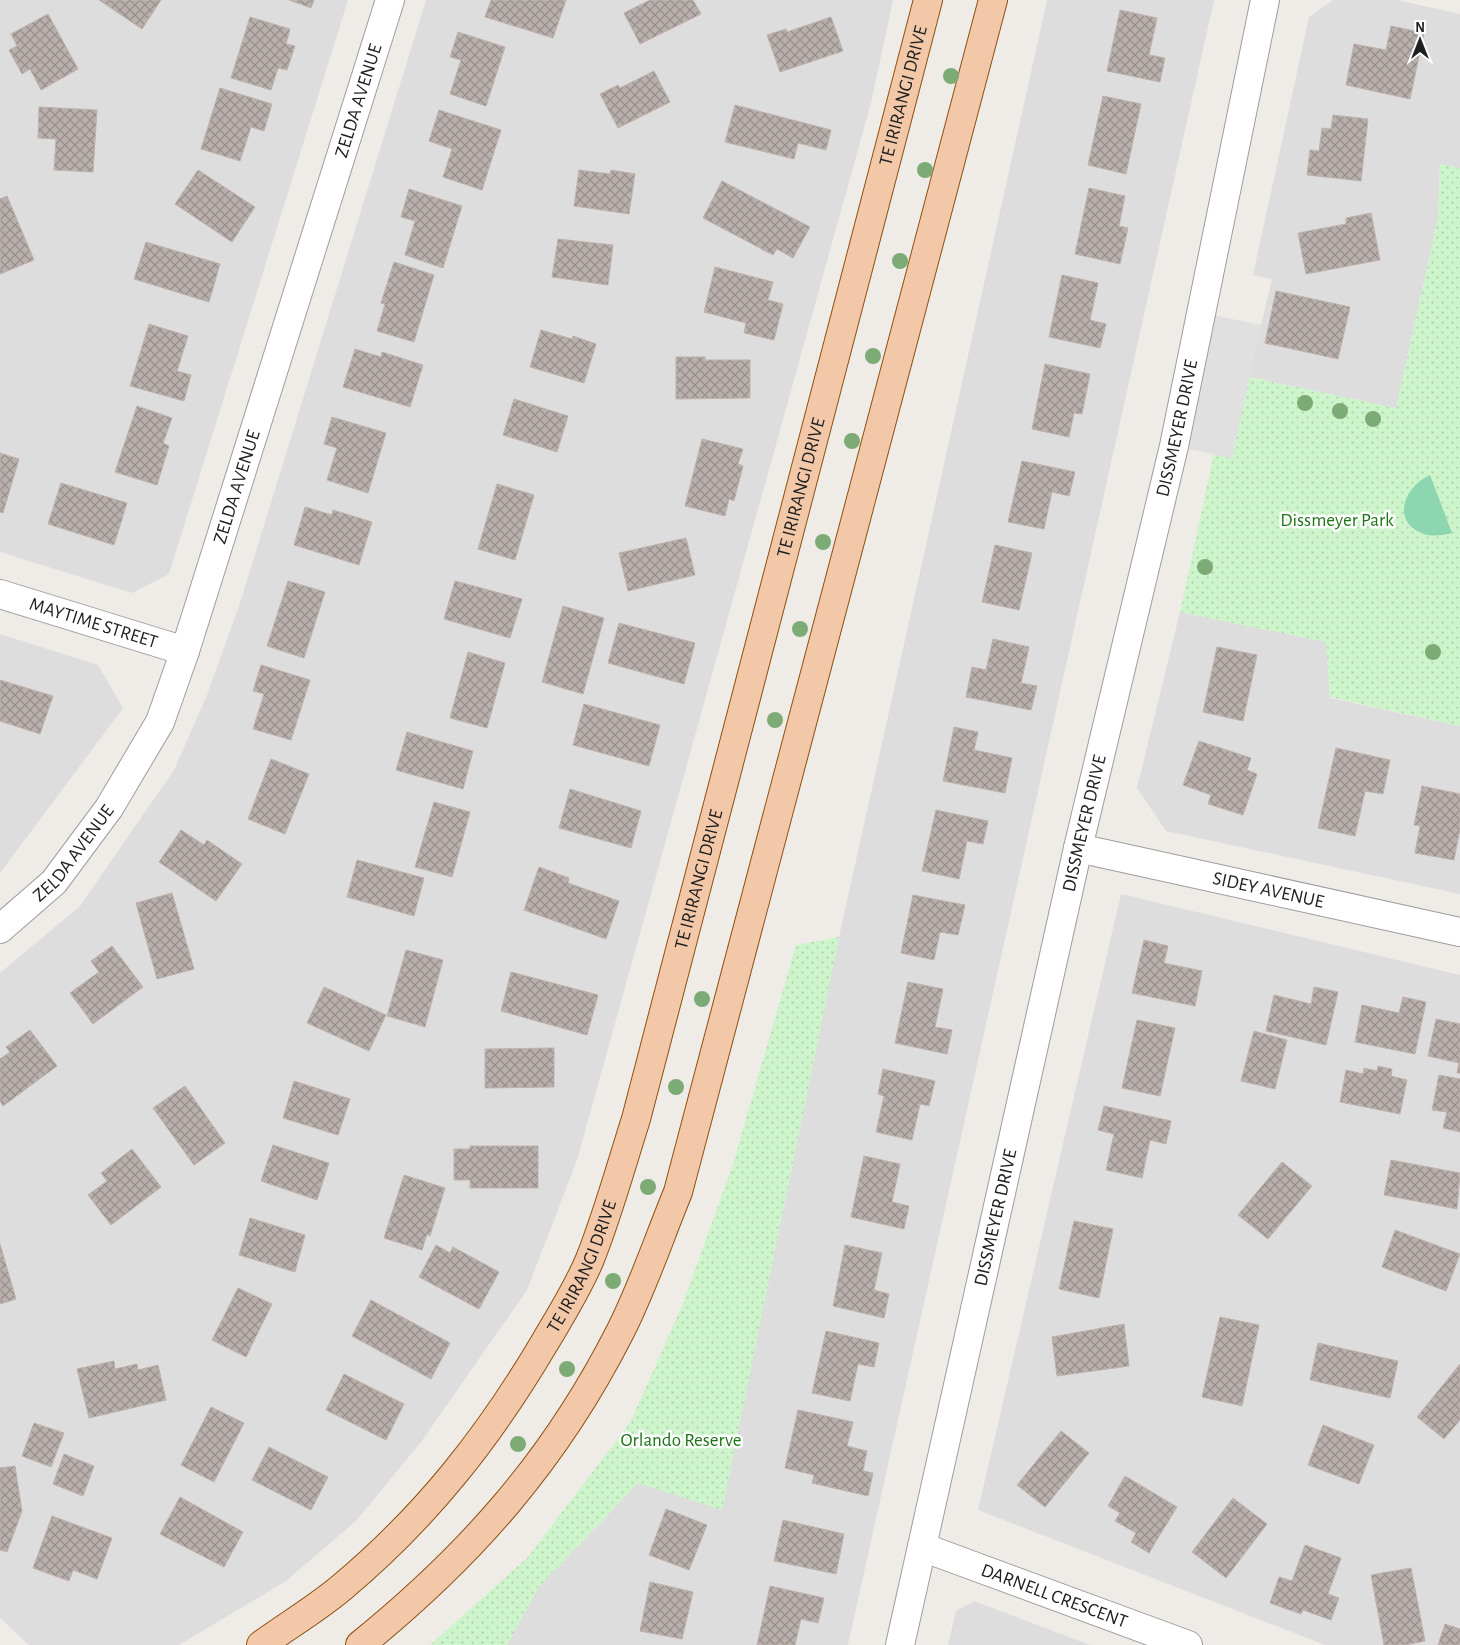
<svg xmlns="http://www.w3.org/2000/svg" width="1460" height="1645" viewBox="0 0 1460 1645" font-family="'Alegreya Sans',sans-serif">
  <style>
    .residential { fill: #dedddd }
    .park { fill: url(#park-dots) }
    .pitch { fill: #8ed6af }
    .parking { fill: #e0e0e0 }
    .building { fill: url(#building-cross-hatch); stroke: #c0b1ab }
    .lines { fill: none; stroke-linecap: round; stroke-linejoin: round }
    .minor-casing { stroke: #9d9d9d; stroke-width: 30 }
    .primary-casing { stroke: #8c5010; stroke-width: 30 }
    .minor { stroke: #fff; stroke-width: 28 }
    .primary { stroke: #f3c8a9; stroke-width: 28 }
    .tree { fill: #7cab75 }
    .labels { text-anchor: middle; dominant-baseline: central; stroke-width: 5; stroke-linejoin: round; paint-order: stroke }
    .street-label { font-size: 19px; fill: #202020; stroke: #fff }
    .park-label { font-size: 19px; fill: #1e7517; stroke: #fff }
  </style>
  <defs>
    <pattern id="park-dots" width="8" height="8" patternUnits="userSpaceOnUse" patternTransform="scale(1.25)"><rect width="8" height="8" fill="#cdf4ca"/><path d="M2 2h.1M6 6h.1" fill="none" stroke="#b0d1ad" stroke-width="1.8" stroke-linecap="round"/></pattern>
    <pattern id="building-cross-hatch" width="8" height="8" patternUnits="userSpaceOnUse" patternTransform="scale(1.25)"><rect width="8" height="8" fill="#b9b0ad"/><path d="M0 0l8 8M0 8l8-8" fill="none" stroke="#968f8c"/></pattern>
  </defs>
  <rect width="100%" height="100%" fill="#efece7"/>
  <path class="residential" d="M0 0H348L169 574 132 593 0 552Z
    M426 0H893L871 103 577 1160 527 1290 421 1442 356 1521 286 1581 179 1645H29L0 1618V973L80 906 174 770 207 695 240 603Z
    M1047 0H1214L848 1645H507L538 1588 638 1483 722 1509 839 937Z
    M1333 0H1398L1460 14V168L1440 164 1438 218 1396 408 1249 377 1272 279 1253 275 1309 17Z
    M1180 612 1326 642 1330 698 1460 726V894L1166 831 1137 788Z
    M0 634 98 665 123 708 0 873Z
    M1121 894 1460 975V1645H1325L978 1510Z
    M974 1601 1090 1645H948L956 1611Z"/>
  <path class="park" d="M1440 164 1460 168V726L1330 697 1326 642 1180 612 1214 454 1232 458 1249 377 1396 408 1438 218Z
    M839 937 722 1510 638 1483 538 1588 507 1645H430L527 1558 630 1423 682 1306 733 1164 796 945Z"/>
  <path class="pitch" d="M1430 475 1452 533C1443 535 1433 537 1424 534 1391 523 1403 487 1430 475Z"/>
  <path class="parking" d="M1203 313 1261 325 1232 458 1174 446Z"/>
  <path class="building" d="M99 0H161L142 29Z
    M289 0H314L311 8Z
    M491 0H566L553 38 485 17Z
    M650 0H693L701 14 640 44 624 13Z
    M1120 10 1157 18 1149 55 1165 58 1160 82 1107 71Z
    M48 14 78 69 41 90 30 69 22 74 9 50 17 46 11 34Z
    M250 17 290 29 286 44 295 46 287 70 278 68 271 90 231 78Z
    M831 17 843 51 780 72 767 35 786 29 787 32Z
    M1391 26 1424 33 1410 99 1346 85 1354 44 1386 50Z
    M458 32 505 47 486 106 450 94 461 60 450 57Z
    M654 71 670 102 618 128 600 94 618 85 620 88Z
    M220 88 272 104 264 131 251 127 240 161 201 149Z
    M1103 96 1141 104 1126 174 1088 165Z
    M735 105 831 130 826 150 798 143 794 159 725 142Z
    M39 107 97 110 93 172 54 170 56 139 38 138Z
    M439 110 501 130 482 190 443 177 452 149 429 141Z
    M1333 115 1368 119 1361 181 1307 175 1310 150 1319 151 1322 128 1331 129Z
    M198 170 255 207 232 242 175 204Z
    M579 170 610 174 611 170 635 174 629 214 574 206Z
    M722 181 810 227 793 258 777 249 773 255 703 218Z
    M1089 188 1125 196 1119 226 1128 228 1120 264 1075 254Z
    M409 189 462 206 443 268 405 255 415 221 401 217Z
    M7 196 34 260 0 274V199Z
    M1371 213 1380 260 1306 274 1298 233 1346 224V218Z
    M558 239 613 245 608 285 552 277Z
    M146 242 220 264 209 302 134 279Z
    M394 262 434 275 414 342 377 331 385 304 381 303Z
    M715 267 773 282 768 300 783 304 774 340 744 333 746 323 704 312Z
    M1062 275 1098 283 1090 320 1106 324 1100 348 1049 337Z
    M1276 291 1350 307 1338 359 1265 343Z
    M149 324 188 336 177 371 191 375 184 401 130 386Z
    M541 330 572 339 573 336 596 344 584 383 530 367Z
    M355 349 381 357 382 352 423 365 410 407 343 387Z
    M676 357H705V360H750V398L676 399Z
    M1045 364 1090 374 1082 414 1074 413 1069 437 1032 429Z
    M514 399 568 416 557 452 503 435Z
    M137 406 172 418 163 443 169 446 157 485 115 472Z
    M332 417 386 433 368 493 327 480 337 448 324 444Z
    M702 439 743 449 738 464 743 466 734 501 729 499 725 516 685 506Z
    M0 453 19 459 3 513 0 512Z
    M1022 461 1075 472 1069 496 1052 492 1044 529 1008 522Z
    M61 483 127 503 114 545 48 524Z
    M497 484 534 495 515 560 478 549Z
    M305 507 332 515 333 510 372 522 359 565 294 545Z
    M686 538 695 575 628 591 619 553Z
    M995 545 1032 553 1019 610 982 602Z
    M288 581 325 592 304 658 267 646Z
    M455 581 522 599 510 638 444 619Z
    M563 606 604 618 583 694 542 682Z
    M619 623 695 643 684 684 608 663Z
    M993 639 1029 647 1021 683 1037 686 1031 710 966 697 972 667 986 670Z
    M1217 647 1257 655 1243 721 1203 712Z
    M468 652 505 663 487 728 450 718Z
    M261 665 310 680 291 740 253 729 264 694 253 691Z
    M0 680 53 696 40 734 0 721Z
    M584 704 660 725 649 766 573 745Z
    M954 727 978 732 974 750 1012 758 1005 793 943 781Z
    M407 732 473 751 463 789 396 770Z
    M1199 741 1251 758 1247 770 1257 774 1243 815 1208 804 1211 795 1183 785Z
    M1336 748 1390 760 1383 794 1365 791 1355 836 1318 828Z
    M271 759 309 774 285 834 248 819Z
    M1422 786 1460 794V829L1454 860 1415 853 1420 826 1414 825Z
    M570 789 641 811 631 848 559 828Z
    M434 802 470 812 452 877 415 867Z
    M936 810 988 821 983 844 967 841 959 879 922 871Z
    M181 830 204 845 207 840 242 864 216 901 159 862Z
    M357 860 424 878 414 916 347 897Z
    M539 867 569 878 568 883 619 901 606 939 524 910Z
    M172 893 194 969 157 979 136 903Z
    M913 895 965 905 958 935 940 932 934 960 901 953Z
    M1144 940 1168 946 1164 963 1202 971 1195 1006 1132 993Z
    M112 946 143 987 93 1024 70 993 99 972 91 961Z
    M406 950 443 960 425 1027 387 1016Z
    M511 972 598 995 587 1035 501 1011Z
    M908 982 943 989 935 1027 952 1030 947 1054 895 1043Z
    M324 987 386 1015 369 1051 307 1023Z
    M1314 987 1338 992 1326 1045 1266 1031 1274 995 1311 1004Z
    M1403 997 1426 1002 1415 1054 1355 1042 1362 1005 1399 1013Z
    M1436 1019 1460 1024V1073H1457L1459 1063 1428 1056Z
    M1137 1020 1175 1028 1160 1096 1122 1088Z
    M30 1030 57 1066 3 1106 0 1101V1059L10 1052 6 1047Z
    M1254 1031 1287 1040 1275 1089 1241 1081Z
    M554 1048V1087L485 1088V1049Z
    M1378 1066 1392 1069 1391 1076 1407 1080 1400 1114 1340 1102 1346 1070 1363 1074 1364 1068 1377 1071Z
    M883 1069 935 1081 929 1106 920 1104 912 1140 876 1132 884 1096 878 1094Z
    M1439 1075 1460 1079V1132L1443 1128 1447 1112 1432 1110Z
    M294 1081 350 1099 338 1135 283 1118Z
    M185 1086 225 1143 194 1165 153 1108Z
    M1104 1106 1171 1121 1166 1144 1150 1140 1142 1178 1106 1170 1114 1134 1098 1130Z
    M273 1145 329 1163 317 1200 261 1181Z
    M470 1146H538V1188H470V1180H454V1149H470Z
    M132 1149 161 1187 111 1225 88 1195 107 1181 101 1173Z
    M864 1156 900 1164 892 1202 909 1206 904 1229 851 1217Z
    M1391 1160 1460 1173 1457 1209 1384 1195Z
    M1282 1162 1312 1186 1268 1239 1238 1215Z
    M404 1175 445 1188 430 1236 427 1234 422 1250 384 1238Z
    M250 1218 305 1235 295 1272 239 1255Z
    M1074 1221 1113 1229 1099 1298 1059 1289Z
    M1395 1230 1460 1254 1446 1291 1382 1267Z
    M0 1244 16 1299 0 1304Z
    M436 1245 450 1253 453 1247 499 1272 479 1309 419 1277Z
    M845 1245 882 1253 874 1290 889 1294 884 1318 833 1306Z
    M238 1288 272 1304 246 1357 212 1340Z
    M371 1300 450 1343 431 1379 352 1336Z
    M1220 1317 1259 1325 1242 1406 1202 1397Z
    M1124 1324 1129 1366 1057 1376 1052 1337Z
    M826 1331 879 1343 874 1367 858 1364 850 1401 812 1393Z
    M1318 1343 1398 1361 1390 1398 1310 1380Z
    M114 1361 115 1369 137 1364 138 1370 158 1365 166 1400 89 1418 77 1369Z
    M1460 1364V1420L1444 1439 1417 1417Z
    M344 1374 404 1404 386 1440 326 1410Z
    M211 1407 244 1423 214 1482 181 1465Z
    M798 1410 853 1422 847 1446 867 1451 863 1471 873 1473 868 1496 812 1483 814 1475 785 1468Z
    M34 1423 64 1433 51 1467 22 1456Z
    M1323 1425 1374 1445 1359 1484 1308 1465Z
    M1061 1431 1089 1453 1045 1507 1017 1485Z
    M269 1447 328 1477 311 1510 252 1480Z
    M64 1454 94 1466 83 1496 53 1484Z
    M15 1466 22 1511 7 1552 0 1550V1468Z
    M1125 1476 1177 1507 1149 1553 1131 1542 1136 1533 1115 1521 1120 1513 1108 1506Z
    M180 1497 243 1532 224 1567 160 1534Z
    M1233 1498 1267 1524 1226 1578 1192 1552Z
    M666 1509 707 1525 689 1570 649 1555Z
    M52 1516 112 1538 97 1579 73 1570 69 1581 33 1568Z
    M783 1520 844 1534 836 1574 774 1561Z
    M1305 1545 1341 1558 1328 1594 1339 1598 1331 1620 1303 1610 1301 1614 1270 1603 1279 1577 1292 1581Z
    M1411 1568 1425 1641 1406 1645H1384L1371 1575Z
    M650 1582 693 1592 682 1639 640 1631Z
    M770 1586 824 1598 818 1623 801 1619 795 1645H757Z
    M1445 1624 1460 1629V1645H1438Z"/>
  <g class="lines">
    <defs>
      <g id="minor">
        <path id="s1" d="M0 594 185 651"/>
        <path id="s2" d="M1078 848 1460 932"/>
        <path id="s3" d="M0 929 54 882 109 808 160 722 185 651 390 0"/>
        <path id="s4" d="M922 1547 1188 1645"/>
        <path id="s5" d="M900 1645 1078 848 1174 446 1265 0"/>
      </g>
      <g id="primary">
        <path id="s6" d="M261 1645C287 1626 316 1609 341 1588 426 1517 489 1437 545 1342 561 1315 578 1288 590 1259 608 1214 621 1166 636 1119L928 0"/>
        <path d="M360 1645C471 1555 555 1460 620 1332 643 1287 659 1238 678 1192L993 0"/>
      </g>
    </defs>
    <use href="#minor" class="minor-casing"/>
    <use href="#primary" class="primary-casing"/>
    <use href="#minor" class="minor"/>
    <use href="#primary" class="primary"/>
  </g>
  <g class="tree">
    <circle cx="951" cy="76" r="8"/>
    <circle cx="925" cy="170" r="8"/>
    <circle cx="900" cy="261" r="8"/>
    <circle cx="873" cy="356" r="8"/>
    <circle cx="1305" cy="403" r="8"/>
    <circle cx="1340" cy="411" r="8"/>
    <circle cx="1373" cy="419" r="8"/>
    <circle cx="852" cy="441" r="8"/>
    <circle cx="823" cy="542" r="8"/>
    <circle cx="1205" cy="567" r="8"/>
    <circle cx="800" cy="629" r="8"/>
    <circle cx="1433" cy="652" r="8"/>
    <circle cx="775" cy="720" r="8"/>
    <circle cx="702" cy="999" r="8"/>
    <circle cx="676" cy="1087" r="8"/>
    <circle cx="648" cy="1187" r="8"/>
    <circle cx="613" cy="1281" r="8"/>
    <circle cx="567" cy="1369" r="8"/>
    <circle cx="518" cy="1444" r="8"/>
  </g>
  <g class="labels">
    <g class="street-label">
      <text stroke="none"><textPath href="#s6" startOffset="1719">TE IRIRANGI DRIVE</textPath></text>
      <text stroke="none"><textPath href="#s3" startOffset="916">ZELDA AVENUE</textPath></text>
      <text stroke="none"><textPath href="#s5" startOffset="1248">DISSMEYER DRIVE</textPath></text>
      <text stroke="none"><textPath href="#s3" startOffset="511">ZELDA AVENUE</textPath></text>
      <text stroke="none"><textPath href="#s6" startOffset="1314">TE IRIRANGI DRIVE</textPath></text>
      <text stroke="none"><textPath href="#s1" startOffset="98">MAYTIME STREET</textPath></text>
      <text stroke="none"><textPath href="#s5" startOffset="842">DISSMEYER DRIVE</textPath></text>
      <text stroke="none"><textPath href="#s3" startOffset="106">ZELDA AVENUE</textPath></text>
      <text stroke="none"><textPath href="#s6" startOffset="909">TE IRIRANGI DRIVE</textPath></text>
      <text stroke="none"><textPath href="#s2" startOffset="195">SIDEY AVENUE</textPath></text>
      <text stroke="none"><textPath href="#s5" startOffset="438">DISSMEYER DRIVE</textPath></text>
      <text stroke="none"><textPath href="#s6" startOffset="504">TE IRIRANGI DRIVE</textPath></text>
      <text stroke="none"><textPath href="#s4" startOffset="141">DARNELL CRESCENT</textPath></text>
    </g>
    <g class="park-label">
      <text x="1337" y="520">Dissmeyer Park</text>
      <text x="681" y="1440">Orlando Reserve</text>
    </g>
  </g>
  <g transform="translate(1420 40)" stroke="#ffffff" stroke-width="4" paint-order="stroke">
  <path d="M0-4L9 19L0 12L-9 19Z" fill="#202020"/>
  <text y="-8" font-size="14" font-weight="bold" text-anchor="middle" fill="#202020">N</text>
  </g>
</svg>
